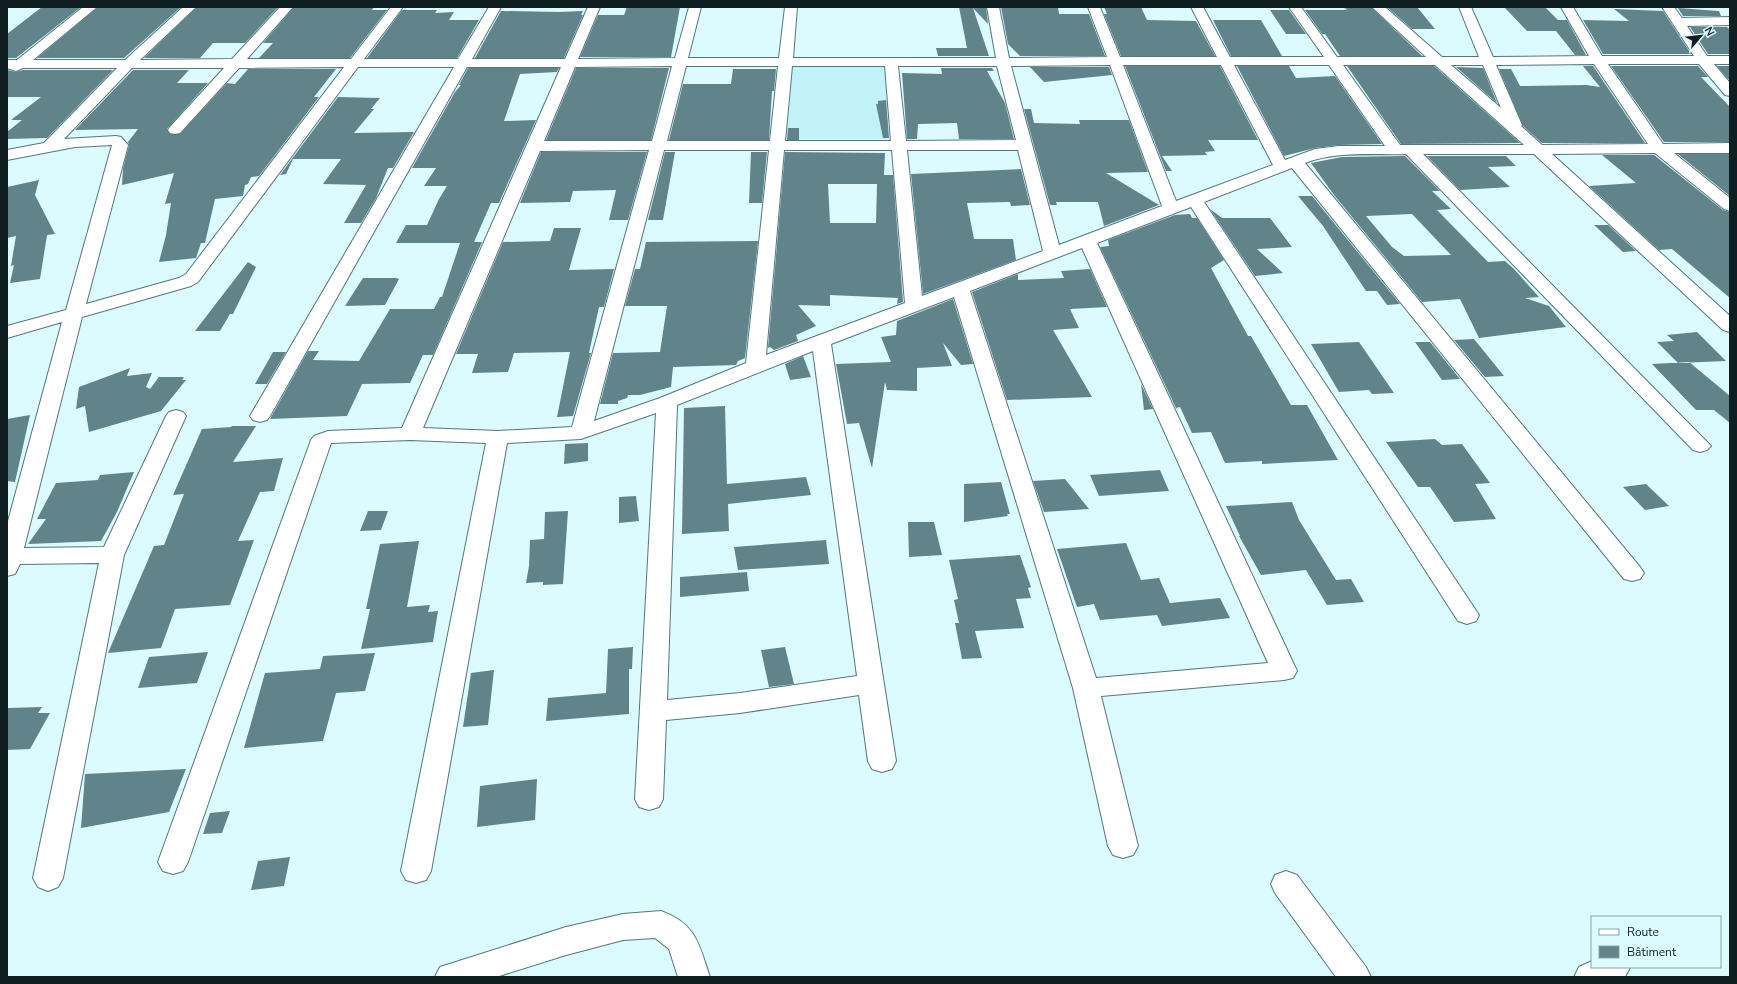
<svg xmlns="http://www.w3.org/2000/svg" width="1737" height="984" viewBox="0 0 1737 984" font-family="'Nunito Sans',sans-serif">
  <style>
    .built { fill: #c0f2f8 }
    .building { fill: #608489; fill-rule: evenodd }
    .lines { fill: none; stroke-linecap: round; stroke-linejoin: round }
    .minor-casing { stroke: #53777c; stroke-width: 2 }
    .minor { fill: #fff; fill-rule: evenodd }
  </style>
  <rect width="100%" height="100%" fill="#dbfbff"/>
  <path class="built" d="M791 67H885L889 139H784Z"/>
  <path class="building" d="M42 7H81L16 58H7V34Z
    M98 7H181L124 58H37Z
    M197 7H278L245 43H213L200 58H144Z
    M294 7H374L372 10H387L350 58H259L273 43H263Z
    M627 7H680L671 57H580L598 15H624Z
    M959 7H986L988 24 973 8 989 56H938L936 48H967Z
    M1001 7H1058L1059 14H1089L1105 56H1020L1008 44Z
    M1104 7H1141L1147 20 1196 21 1215 56H1121L1104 14H1107Z
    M1344 7H1371L1422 56H1340L1325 34H1322L1305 10H1347Z
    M1387 7H1417L1435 29H1412Z
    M1545 7 1558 20H1567L1586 55H1575L1556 31H1527L1505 8Z
    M1678 8 1719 11 1721 16H1683Z
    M1614 9 1663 11 1691 54H1603L1583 20 1629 21Z
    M402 10H437L435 13 454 12 449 20H479L457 58H367Z
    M1270 10H1289L1306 34H1286Z
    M501 11 559 12 583 11 581 15H583L564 58H475Z
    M1213 20H1261L1282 56H1231Z
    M1690 27H1727L1730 30V54H1708Z
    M1125 66H1220L1258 140H1208L1215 151 1205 152 1207 155 1162 156 1172 171H1166Z
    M1237 66H1289L1296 78 1335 76 1382 144 1339 145 1315 148 1284 156Z
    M1347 66H1434L1520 143 1401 144Z
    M1583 66H1593L1645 143H1542L1523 126 1499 69H1511L1520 86 1586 85 1600 87Z
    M1611 66H1698L1708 77H1701L1730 107V142H1664Z
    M1717 66H1730V79H1728Z
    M1030 67H1109L1112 75 1044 82Z
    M1456 67 1483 68 1497 103Z
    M468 68H559L557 72 520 74 504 121 536 120 499 203H491L474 242H482L433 355H423L422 357 410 383 362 384 347 416 270 419 308 351H319L313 360 359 361 390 309H434L440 297H442L460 243H396L406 225H427L439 199 447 186H424L436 168H412L455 92 461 85H459Z
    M576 68H669L651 140H546Z
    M941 68H992L994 71H987L1005 103 1014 139H959L957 123 918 124 917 139H907L902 73 942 74Z
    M248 69H336L314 97H319L259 176 251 177 248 184 245 185 243 196 215 199 205 243H201L196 258 159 262 166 235 171 203 165 204 174 173 122 185 123 169 129 145 128 142 138 129 75 130 133 70H189L177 83H208L167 129 170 134H180L227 83 235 84Z
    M733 69H776L774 91H772L769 140H669L683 84H731Z
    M7 70 16 72 23 70H113L47 138 7 139V132L22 120H11L41 97H7Z
    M338 97 380 98 371 109H374L354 133 414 132 393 168H388L376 198 361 223H344L366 185 323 184 341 159H293L286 174 280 175Z
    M886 100 889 138H883L876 104H878V101Z
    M1024 109H1031L1034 123 1080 124 1079 120H1129L1148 172 1106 173 1159 205 1104 226 1098 202H1056L1057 205H1050Z
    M788 128H799V140H787Z
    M541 152H647L628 220H609L616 190 573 191 570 202 520 203Z
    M665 152H675L663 220H648Z
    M751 152H767L762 203H749Z
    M785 152 885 153 884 175H893L903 302 897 304 898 298 830 295V306L798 305 816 326 796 335 798 341 774 350 770 347 768 348ZM828 184H877L876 223H830Z
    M1678 154H1730V196Z
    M1602 155H1654L1723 210 1730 212V298L1672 249 1659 250 1589 186 1636 183Z
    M1405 156 1440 191H1432L1451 209 1437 210 1488 262 1505 261 1514 269 1539 297 1525 298 1549 306 1566 327 1479 338 1460 299 1422 302 1334 195 1311 163 1342 157ZM1412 214 1451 255 1404 256 1392 247 1366 216Z
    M1427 156H1506L1516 166 1488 167 1510 187 1460 190Z
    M1021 169 1030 205 1011 206 1010 202 967 203 974 239H1013L1016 260 923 294 911 174Z
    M39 180 35 195 55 234 47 235 40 279 10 283 14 265 11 266 16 236 7 238V187Z
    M1298 196H1312L1400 304 1387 305 1377 291H1366L1323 226Z
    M1210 209 1222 218H1270L1292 247 1257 249 1283 273 1255 276Z
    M1190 214 1192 218H1197L1224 260 1211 268 1248 336H1251L1291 405H1307L1338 460 1262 464V461L1225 463 1211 432 1192 433 1180 407 1176 408 1100 247 1109 246 1108 240 1175 215Z
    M1594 225H1608L1636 251 1623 252Z
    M554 228H581L569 270 614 269 604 307H599L589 353H591L573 416 557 417 570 352 514 353 508 372 472 373 478 354H456L503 242 550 241Z
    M758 241 745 358 738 361 736 365 673 367 671 387 640 395H628L627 398 618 401V404H600L613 353 660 352 667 306H625L635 269H640L646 242Z
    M248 262 256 267 233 314H230L220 331H195Z
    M1090 269 1107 307 1070 309 1079 328 1053 330 1092 397 1007 400 972 292 1018 274V280L1064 278 1061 271Z
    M363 278H396L399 279 385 305 345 306Z
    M953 299 973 364 961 365 943 343 952 366 917 368V391L887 390 885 382 872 468 859 423 847 424 836 364 891 362 881 337 896 335 897 321Z
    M1697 332 1726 361 1678 363 1657 342 1674 341 1667 335Z
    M1474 339 1504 376 1485 377 1454 340Z
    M1359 342 1394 393 1372 394 1369 390 1339 392 1311 344Z
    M1415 342H1430L1460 379 1442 380Z
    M273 352H286L267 384H255Z
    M803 356 811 377 790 380 785 364Z
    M1689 362 1730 396V423L1714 410H1696L1652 364Z
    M130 368 127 376 152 373 146 387 150 389 159 377H184L182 380H186L161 411 89 432 85 406 76 409 79 387Z
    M1141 384 1153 409 1144 410Z
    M725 406 727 484 806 477 811 495 728 504 729 531 682 534 684 408Z
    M30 415 15 482 7 481V419Z
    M232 426H256L233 462 283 458 274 491 260 492 238 541 254 540 230 605 175 609 161 648 108 653 154 546 164 545 184 494 173 495 202 429 231 427Z
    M1435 439 1442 445 1462 444 1490 483 1475 484 1496 519 1454 522 1430 487H1418L1386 442Z
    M588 443V461L564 464 565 444Z
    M1160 470 1169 491 1099 496 1090 475Z
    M134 472 117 512 101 541 28 544 46 519H37L56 483 98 480 100 475Z
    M1065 479 1089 509 1044 512 1033 481Z
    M1001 482 1010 514H1007L1008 516 964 522V484Z
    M1646 484 1669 506 1645 510 1623 487Z
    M636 496 639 521 619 523V497Z
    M1292 502 1299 520 1336 580 1351 579 1364 602 1327 605 1306 570 1261 575 1239 536H1240L1226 506Z
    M368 511H388L381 530 360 531Z
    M568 511 563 584 543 585V582L526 583 529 566 530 540 544 539 545 512Z
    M908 522H934L942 555 909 557Z
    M826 540 829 564 738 570 734 547Z
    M419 541 407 607 430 605 428 612 438 611 433 642 361 649 370 609H366L380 544Z
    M1126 543 1141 580 1159 578 1170 603 1220 598 1230 618 1162 626 1157 615 1100 620 1094 604 1077 607 1057 549Z
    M1020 555 1031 587 1028 588 1031 598 1016 599 1024 628 975 631 982 658 962 659 955 623H959L954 600 958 599 949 560Z
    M747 572 749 591 680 597V577Z
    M633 647 632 669H629V714L546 721 548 698 606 693 608 649Z
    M785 647 794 684 769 687 761 650Z
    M208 652 197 683 138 688 149 657Z
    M375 653 365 691 336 693 323 741 244 748 265 673 320 669 323 656Z
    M494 670 488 725 463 727 471 673Z
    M42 707 38 713H50L30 749 7 750V708Z
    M186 769 169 812 81 828 85 774Z
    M537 779 535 820 477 827 480 786Z
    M230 811 222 833 203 834 210 813Z
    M290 857 284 886 251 890 258 861Z"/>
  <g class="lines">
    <defs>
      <path id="minor" d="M83 7H97L33 60H125L183 7H196L140 60 232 59 280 7H293L247 59H351L391 7H403L364 59H458L489 7H501L472 59H565L588 7H600L578 59 675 58 689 7H701L688 58H779L785 7H797L793 58H996L987 7H999L1009 58 1107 57 1088 7H1100L1120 57H1217L1191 7H1203L1230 57H1324L1289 7H1301L1337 57H1426L1372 7H1385L1442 57H1479L1459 7H1471L1493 57 1589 56 1561 7H1573L1602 56H1694L1662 7H1674L1682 18 1730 17V25L1687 26 1707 56H1730V64H1714L1730 83V96L1725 95 1699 64H1608L1663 144 1730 143V153H1674L1730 198V211L1724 209 1655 153 1552 154 1730 316V332L1723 330 1534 154H1423L1711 446 1707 450 1700 452 1693 450 1406 154C1373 155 1336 151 1305 163L1640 567 1644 573 1640 579 1632 581 1624 579 1292 168 1204 202 1479 615 1476 621 1467 624 1458 621 1191 207 1097 243 1297 671 1293 678 1284 680 1101 696 1138 846 1133 855 1123 858 1113 855 1108 846 1073 688 954 297 831 344 896 761 892 769 882 772 872 769 868 761 859 695 740 713 666 720 663 799 659 807 649 810 639 807 635 799 656 413 581 439 507 443 431 871 426 880 416 883 406 880 401 871 486 443 410 440 331 443 188 862 183 871 173 874 163 871 158 862 311 440 314 436 328 431 402 428 561 67H467L270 416 267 420 260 422 253 420 250 416 454 67H358L198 282 191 286 82 317 24 548 104 547 166 416 169 412 176 410 183 412 186 416 124 555 63 878 58 887 48 891 38 887 33 878 99 563 20 564 15 574 7 576V525L62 322 7 338V326L66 310 112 145 75 147 7 160V150L44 143 117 68H23L16 71 7 68V60H17ZM1594 64 1648 144 1542 145 1521 126 1522 125 1496 65ZM1110 65 1162 206 1059 245 1011 66ZM1123 65H1221L1273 165 1176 201ZM1234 65H1329L1385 146H1339L1315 149 1285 160ZM1343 65H1435L1524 145H1400ZM1451 65H1483L1501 108ZM672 66 652 141H544L575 67ZM686 66H778L770 141H667ZM792 66H885L891 141H785ZM898 66H997L1016 140 906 141ZM344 67 186 274 179 278 86 304 128 145 121 137 116 136 64 139 132 68H224L170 127 168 130 170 133 175 134 180 133 239 68ZM649 150 572 427 498 431 423 428 540 151ZM664 150H769L746 363 660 398 594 421ZM784 150H892L905 303 766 355ZM907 150H1018L1043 251 922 296ZM1082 248 1268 663 1096 678 970 291ZM813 351 857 676 740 693 667 700 677 405Z
        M1286 871 1297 875 1366 967 1371 977H1336L1275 893 1271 884 1275 875Z
        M661 911C697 924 699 945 710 977H678L669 949 655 938 623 940 566 955 496 977H435L440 967 566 927 623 914Z
        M1592 961V967H1630L1625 977H1574L1579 967Z"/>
    </defs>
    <use href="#minor" class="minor-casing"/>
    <use href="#minor" class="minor"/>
  </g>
  <rect width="1737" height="984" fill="none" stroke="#0f1e20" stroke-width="16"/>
  <rect x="1591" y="916" width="130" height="52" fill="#dbfbff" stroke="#89a3a6"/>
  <rect x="1599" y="929" width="20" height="6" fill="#ffffff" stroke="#89a3a6"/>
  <text x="1627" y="936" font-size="12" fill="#0f1e20">Route</text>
  <rect x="1599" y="946" width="20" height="12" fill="#608489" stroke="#89a3a6"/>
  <text x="1627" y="956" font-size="12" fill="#0f1e20">Bâtiment</text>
  <g transform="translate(1701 36) rotate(62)" stroke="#dbfbff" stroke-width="3" paint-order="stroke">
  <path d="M0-3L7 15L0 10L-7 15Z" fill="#0f1e20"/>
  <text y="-6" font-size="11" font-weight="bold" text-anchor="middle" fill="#0f1e20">N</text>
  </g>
</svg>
